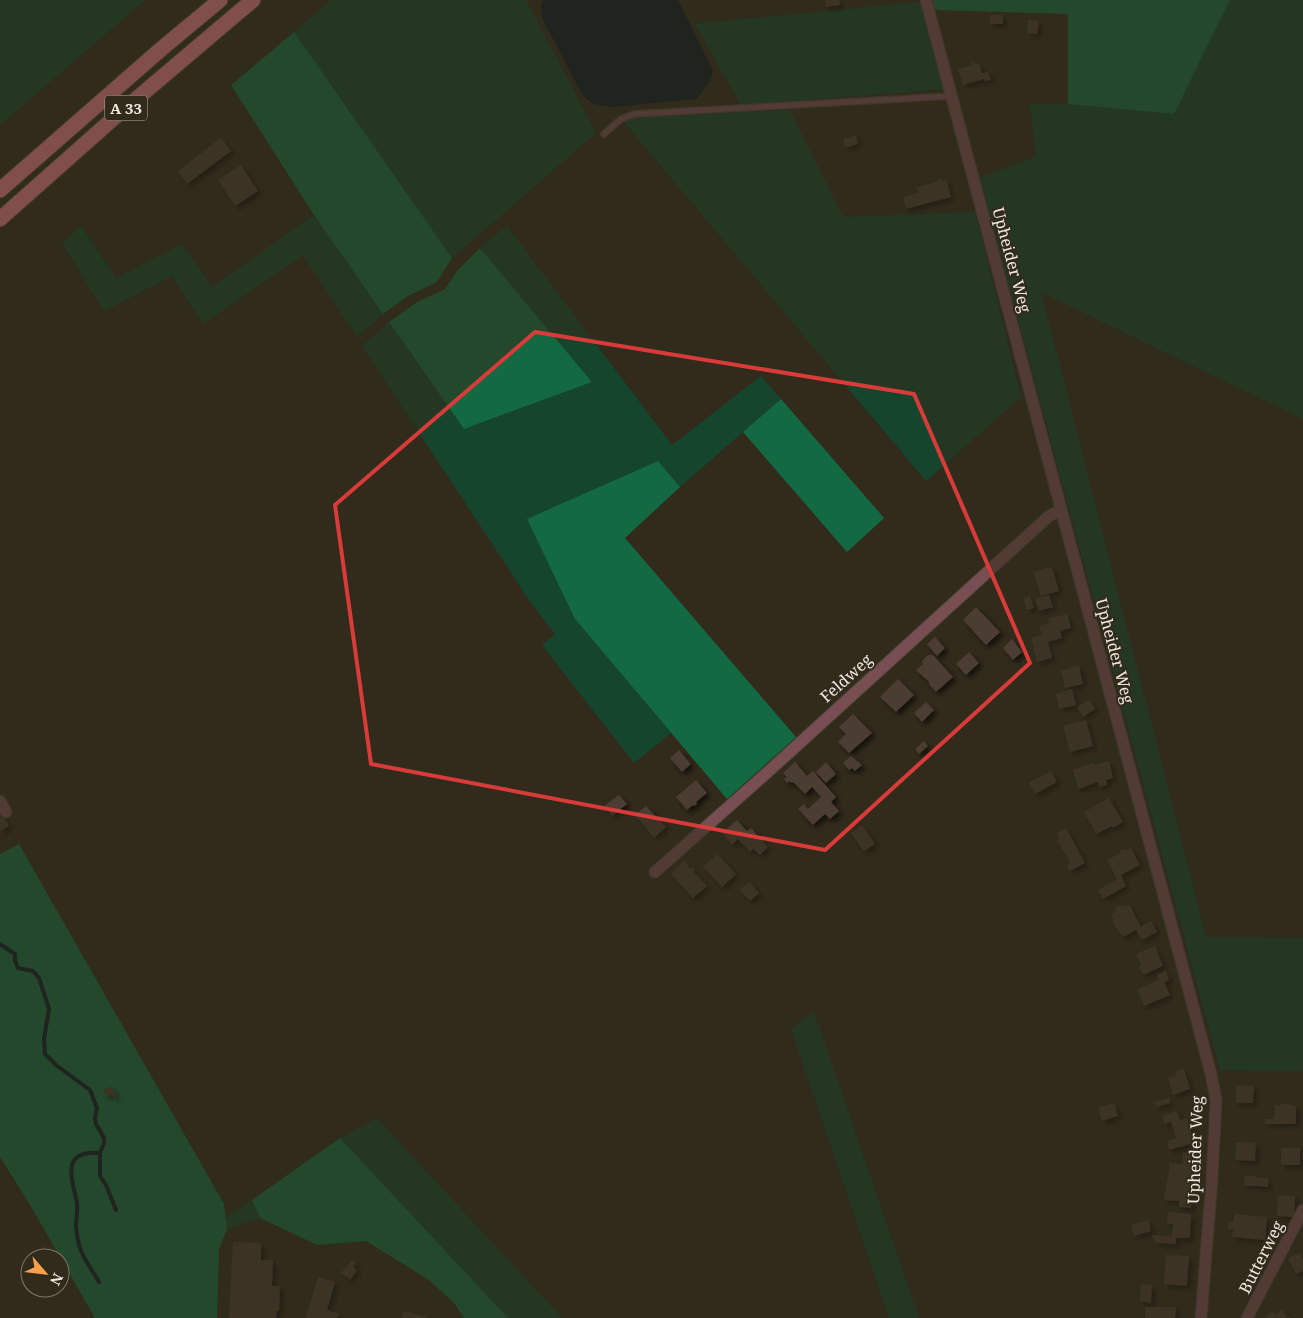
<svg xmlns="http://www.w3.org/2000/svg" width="1303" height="1318" viewBox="0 0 1303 1318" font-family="'Noto Serif',serif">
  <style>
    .green { fill: #15452c }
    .forest { fill: #136a42 }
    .water { fill: #0b1b22 }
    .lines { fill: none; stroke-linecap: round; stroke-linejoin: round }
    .stream { stroke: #0b1b22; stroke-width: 4 }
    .building { fill: #4b3c32; filter: url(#shadow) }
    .service-casing { stroke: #4c4637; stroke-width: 8 }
    .minor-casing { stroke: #4c4637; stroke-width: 13 }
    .motorway-casing { stroke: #4c4637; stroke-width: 17 }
    .service { stroke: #794e52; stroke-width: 5.5 }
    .minor { stroke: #794e52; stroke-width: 11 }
    .motorway { stroke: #e07985; stroke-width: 15 }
    .marked { fill: none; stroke: #d83b3a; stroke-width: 4; stroke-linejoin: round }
    .labels { text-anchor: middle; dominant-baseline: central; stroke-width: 4.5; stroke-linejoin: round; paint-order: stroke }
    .shield { fill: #322b1c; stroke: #b5b0a4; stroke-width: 1 }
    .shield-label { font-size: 15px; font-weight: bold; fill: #ede9df }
    .street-label { font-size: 16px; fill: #ede9df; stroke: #322b1c }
  </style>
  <defs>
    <filter id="shadow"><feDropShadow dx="3.5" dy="3.5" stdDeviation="2.5" flood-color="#0009"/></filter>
  </defs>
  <rect width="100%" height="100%" fill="#322b1c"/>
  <path class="green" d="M0 0H145L0 125Z
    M331 0H526L596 133 452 258 294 32Z
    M1230 0H1303V419L1041 292 1206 937 1303 938V1071L1220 1070 980 177 1036 157 1030 104H1068L1174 114Z
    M920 2 943 89 741 105 695 24Z
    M790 110 843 217 975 212 1021 397 926 481 625 123 632 118Z
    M314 215 383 314 357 337 303 255 203 324 172 276 104 311 62 243 81 226 116 278 182 244 212 287Z
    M507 226 672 445 761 376 781 399 680 487 658 461 575 619 671 733 634 763 542 645 555 634 529 600 362 346 389 322 464 429 592 382 480 248Z
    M814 1012 919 1318H889L791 1028Z
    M377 1118 562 1318H508L340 1138Z
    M252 1200 260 1218 227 1229 226 1217Z"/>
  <path class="forest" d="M931 0H1230L1174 114 1068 104V14L933 10Z
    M294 32 452 258 437 282 408 296 383 314 314 215 231 85Z
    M480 248 592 382 464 429 389 322 417 302 445 289 457 271Z
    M781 399 884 518 847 552 743 432Z
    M658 461 680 487 625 538 796 737 727 799 575 619 527 519Z
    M19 844 224 1204 227 1229 219 1249 217 1318H95L29 1203 0 1157V854Z
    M340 1138 508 1318H464L454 1303 429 1280 366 1241 317 1245 260 1218 252 1200Z"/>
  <path class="water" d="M543 0H678L713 71 710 82 696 99 611 107 593 104 583 96 542 18 541 6Z"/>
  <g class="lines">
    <path class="stream" d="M0 944 15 954V960L18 968 33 971 39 978 49 1009 44 1039 45 1054 56 1065 90 1090 97 1108 95 1118 96 1124 104 1138V1143L100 1153V1176L106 1185 116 1210
      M99 1282C86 1260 78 1253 76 1226 76 1219 78 1211 77 1203 72 1178 60 1150 100 1153"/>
  </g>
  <path class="building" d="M825 0H839L840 5 826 7Z
    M990 15H1003V24H990Z
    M1028 20 1039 21 1037 34 1027 33Z
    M974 62 975 64 979 63 982 73 988 72 991 80 985 81 984 79 963 85 958 69 972 65 971 63Z
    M856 135 858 144 845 148 843 139Z
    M221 138 231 151 187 184 178 171Z
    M241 165 258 191 235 206 218 180Z
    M941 179V181L946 179 951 197 906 209 903 197 919 193 917 187 938 182 937 180Z
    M1052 567 1059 591 1041 596 1033 572Z
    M1049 595 1053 607 1039 611 1035 599Z
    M1030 596 1034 608 1027 610 1023 598Z
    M976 607 1000 632 986 645 963 620Z
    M1067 614 1071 628 1060 631 1062 638 1048 642 1052 658 1037 662 1031 638 1042 635 1039 626 1050 623 1048 619Z
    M935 637 945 648 937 656 927 644Z
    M1012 639 1022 652 1013 660 1003 648Z
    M969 652 979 663 966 675 956 664Z
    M928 655H933L953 677 936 692 929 684V682L916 670 923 664 922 661Z
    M1079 665 1083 684 1065 688 1061 671Z
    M898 679 914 695 896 712 880 697Z
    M1072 689 1076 705 1059 709 1056 694Z
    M1089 700 1095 709 1083 717 1077 707Z
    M926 702 934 710 922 722 914 713Z
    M853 714 872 733 849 753 838 742 846 734 839 727Z
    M1086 720 1093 746 1070 752 1063 726Z
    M924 741 928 746 919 754 915 749Z
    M679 750 691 764 682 772 670 758Z
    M851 756 862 765 855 771 852 768 849 770 843 763Z
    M1109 761 1113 778 1106 780 1107 785 1099 787 1098 782 1078 789 1073 770 1093 763 1094 765Z
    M795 762 807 776 813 771 836 797 831 802 839 811 830 819 825 814 813 825 798 809 804 804 808 809 821 797 812 787 805 794 793 782 792 783 789 781 787 783 784 779 787 777 783 773Z
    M826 762 836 774 826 783 816 772Z
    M1051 771 1057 782 1035 794 1029 783Z
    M696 780 707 793 696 802 697 804 694 806 693 805 687 810 676 797Z
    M619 795 627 804 612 816 604 806Z
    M1109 798 1123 822 1113 828 1112 826 1096 834 1084 812Z
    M646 806 666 827 654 838 635 815Z
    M3 816 9 826 0 831V817Z
    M737 820 747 831 751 828 768 847 760 855 754 849 750 852 738 839 732 845 722 833Z
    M862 825 875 844 864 851 851 833Z
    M1066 828 1085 863 1070 871 1067 865 1070 863 1057 840 1060 838 1057 833Z
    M1131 848 1140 865 1121 875 1126 886 1103 899 1098 890 1117 879 1107 860 1121 853 1120 851 1124 849 1125 851Z
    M717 854 736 874 722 887 703 867Z
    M684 861 691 869 692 867 694 869 693 871 707 886 693 898 671 874Z
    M749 882 759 893 750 901 740 890Z
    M1123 905 1124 907 1128 905 1130 906 1141 927 1151 921 1157 932 1142 940 1136 930 1123 937 1116 928 1111 914 1116 911 1115 909 1117 907Z
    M1155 946 1163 966 1145 974 1142 973 1139 967 1141 966 1136 954Z
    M1166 971 1169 980 1164 982 1170 995 1144 1006 1137 990 1159 980 1157 975Z
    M1184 1069 1190 1089 1173 1095 1168 1078 1177 1076 1175 1071Z
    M1236 1085 1254 1086 1253 1103H1236Z
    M110 1086 117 1096 114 1098 112 1094 108 1097 103 1091Z
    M1169 1098 1170 1103 1156 1107 1154 1102Z
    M1114 1103 1118 1116 1102 1121 1098 1107Z
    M1282 1103 1296 1106V1124H1265V1119H1274L1275 1105H1282Z
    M1177 1111 1180 1120 1187 1118 1194 1143 1169 1150 1167 1141 1176 1138 1171 1122 1164 1124 1162 1115Z
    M1249 1142 1256 1143 1255 1161 1235 1160 1236 1143Z
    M1281 1148H1300V1165H1281Z
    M1196 1149 1193 1177H1191L1190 1189H1189L1188 1200H1192L1191 1208 1179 1207V1201L1164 1200 1170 1163 1183 1164V1153Z
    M1245 1175 1269 1179 1268 1187 1244 1185Z
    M1278 1195 1295 1196 1294 1215 1292 1217 1277 1216Z
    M1168 1212 1191 1214 1190 1238H1176V1244L1156 1243 1152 1235 1172 1237 1173 1224H1167Z
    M1234 1214 1267 1217 1265 1240 1232 1237 1233 1229H1228L1229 1221 1234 1222Z
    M1148 1220 1151 1231 1134 1236 1131 1225Z
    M233 1242 261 1243V1260H273L272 1286H280L279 1311H277L276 1318H229Z
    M44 1246 51 1258H37L34 1253Z
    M1300 1253 1303 1260V1271L1296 1274 1288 1258Z
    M1166 1255 1189 1256 1187 1286 1164 1284Z
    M352 1260 356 1263 353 1267 357 1270 350 1280 341 1273Z
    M318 1277 335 1282 327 1310 339 1314 337 1318H306Z
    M1141 1284 1152 1285 1151 1303 1140 1301Z
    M1145 1307H1176L1175 1318H1145Z
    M1283 1310 1286 1316 1291 1318H1267L1266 1316 1272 1312 1275 1314Z
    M404 1311 427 1317V1318H402Z"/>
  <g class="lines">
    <defs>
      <path id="service" d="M604 134 621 119 634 114 952 96"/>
      <path id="minor" d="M926 0 1211 1074 1216 1100 1212 1179 1201 1318
        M0 801 6 812
        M655 872 770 770 1049 516 1061 510
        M1247 1318 1303 1210"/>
      <path id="motorway" d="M0 190 160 50 220 0
        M0 219 115 117 253 0"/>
    </defs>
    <use href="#service" class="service-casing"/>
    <use href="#minor" class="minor-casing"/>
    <use href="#motorway" class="motorway-casing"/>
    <use href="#service" class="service"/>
    <use href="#minor" class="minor"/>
    <use href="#motorway" class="motorway"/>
  </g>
  <path d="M0 0H1303V1318H0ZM535 332 914 394 1030 663 825 850 371 764 335 505Z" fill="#322b1c" fill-opacity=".55" fill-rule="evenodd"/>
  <path class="marked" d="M535 332 914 394 1030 663 825 850 371 764 335 505Z"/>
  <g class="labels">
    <rect class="shield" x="105" y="95.5" width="42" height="25" rx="4"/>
    <g class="shield-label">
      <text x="126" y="108">A 33</text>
    </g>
    <g class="street-label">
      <text transform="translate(1012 260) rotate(75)">Upheider Weg</text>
      <text transform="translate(1115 651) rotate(75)">Upheider Weg</text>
      <text transform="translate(846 678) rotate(-42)">Feldweg</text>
      <text transform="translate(1195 1150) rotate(-88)">Upheider Weg</text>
      <text transform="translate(1261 1257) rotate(-63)">Butterweg</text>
    </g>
  </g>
  <g transform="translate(45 1273) rotate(118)"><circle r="24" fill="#322b1c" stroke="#7d776a"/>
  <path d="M0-4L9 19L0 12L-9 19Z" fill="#f8a14a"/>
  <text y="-8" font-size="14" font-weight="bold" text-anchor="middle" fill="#ede9df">N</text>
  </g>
</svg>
